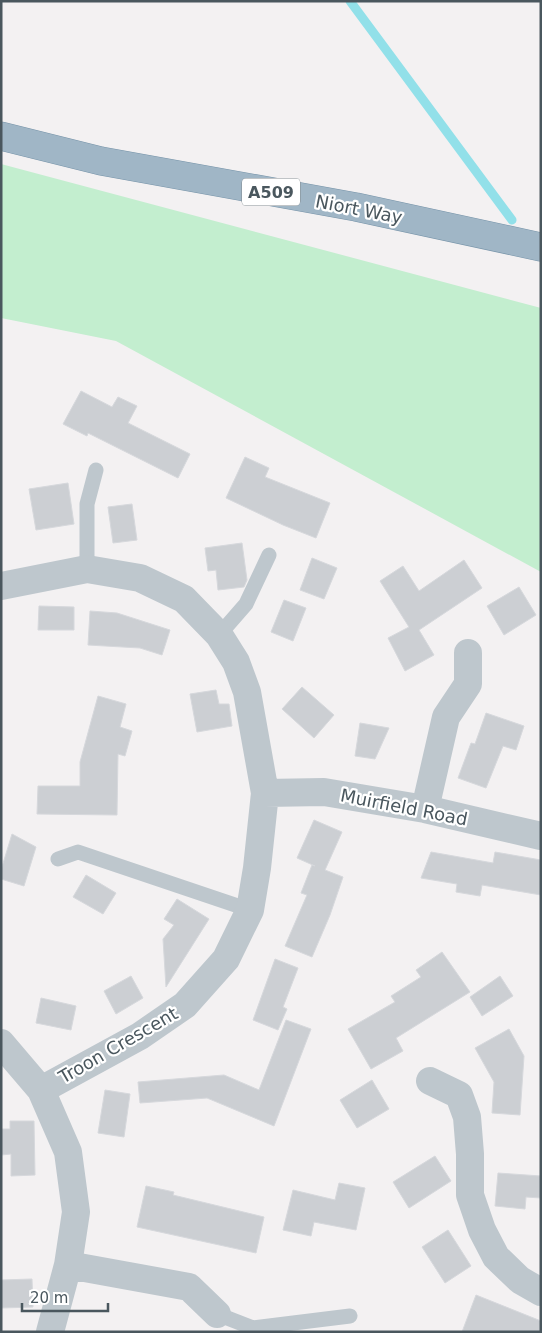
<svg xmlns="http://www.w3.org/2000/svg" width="542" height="1333" viewBox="0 0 542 1333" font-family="'DejaVu Sans',sans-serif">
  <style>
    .green { fill: #c3eecf }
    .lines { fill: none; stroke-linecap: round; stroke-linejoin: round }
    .stream { stroke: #92e0e9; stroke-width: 9 }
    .building { fill: #cccfd3; stroke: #d6d8dc }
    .trunk-casing { stroke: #7794a9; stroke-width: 29 }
    .service { stroke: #bec7cd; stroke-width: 15 }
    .minor { stroke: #bec7cd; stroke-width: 28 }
    .trunk { stroke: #a0b6c6; stroke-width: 28 }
    .labels { text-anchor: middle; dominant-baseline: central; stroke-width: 4.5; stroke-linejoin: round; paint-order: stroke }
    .shield { fill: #fff; stroke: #80898e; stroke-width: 1 }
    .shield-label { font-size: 16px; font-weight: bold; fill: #4a575e }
    .street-label { font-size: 18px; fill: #4a575e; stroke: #fff }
  </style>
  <rect width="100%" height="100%" fill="#f3f1f2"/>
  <path class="green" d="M1 164 541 308V572L116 341 1 318Z"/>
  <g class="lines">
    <path class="stream" d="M350 1 512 220"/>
  </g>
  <path class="building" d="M81 391 112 407 118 397 137 406 128 423 190 454 178 478 88 433 87 436 63 424Z
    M245 457 269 468 265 477 330 503 316 538 283 525 226 498Z
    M68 483 74 524 36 530 29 489Z
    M132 504 137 540 113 543 108 507Z
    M242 543 247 580 244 587 218 590 216 570 208 571 205 548Z
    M312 558 337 568 324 599 300 590Z
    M464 560 482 588 419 630 434 655 405 671 388 638 409 627 380 581 403 566 419 591Z
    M519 587 536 615 504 635 487 606Z
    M284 600 306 608 293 641 271 632Z
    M39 606 74 607V630H38Z
    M90 611 117 613 170 630 162 655 140 648 88 645Z
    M302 687 334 715 314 738 282 709Z
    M216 690 219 704H229L232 726 197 732 190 694Z
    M98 696 126 704 120 727 132 731 125 756 118 754 117 815 37 814 38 786H80V762Z
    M486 713 524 726 516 750 503 746 486 788 458 778 471 743 475 744Z
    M360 723 389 728 375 759 355 756Z
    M314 820 342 832 325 870 343 877 330 915 312 957 285 946 307 895 301 893 312 865 315 866 297 858Z
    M12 834 36 847 24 886 1 879V870Z
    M431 852 493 863 495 852 541 860V895L482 885 480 896 456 892 457 884 421 878Z
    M86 875 116 893 103 914 73 897Z
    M177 899 209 919 166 987 163 939 174 925 164 919Z
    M442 952 470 992 396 1038 403 1051 371 1069 348 1029 395 1002 391 996 421 977 416 970Z
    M275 959 298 968 283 1007 287 1009 278 1030 253 1020Z
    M131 976 143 998 116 1014 104 991Z
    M500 976 513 996 482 1016 470 997Z
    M41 998 76 1006 71 1030 36 1023Z
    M286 1020 311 1029 274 1126 207 1098 140 1103 138 1082 224 1075 259 1090Z
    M509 1029 524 1056 520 1115 492 1113 494 1082 475 1048Z
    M372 1080 389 1109 357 1128 340 1100Z
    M105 1090 130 1094 124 1137 98 1133Z
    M10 1121H34L35 1175 11 1176V1154L1 1155V1129H10Z
    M435 1156 451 1181 409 1208 393 1182Z
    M498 1173 541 1176V1198L526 1197 525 1209 495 1206Z
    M339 1183 365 1188 356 1230 314 1222 311 1236 283 1230 293 1190 335 1200Z
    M146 1186 174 1192 173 1195 264 1217 256 1253 137 1227Z
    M448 1230 471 1266 445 1283 422 1247Z
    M32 1279 33 1307 1 1308V1280Z
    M476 1295 541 1321V1332H462Z"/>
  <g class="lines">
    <defs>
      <path id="trunk" d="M1 136 101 161 356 207 541 247"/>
    </defs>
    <use href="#trunk" class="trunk-casing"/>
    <path class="service" d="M87 569V504L96 470
      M219 635 246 604 269 555
      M58 859 78 852 250 910
      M217 1314 253 1328 350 1316"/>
    <path class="minor" d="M1 586 87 569 140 578 184 599 219 635 236 662 247 692 265 793 257 868 250 910 226 959 185 1005 140 1036 41 1090
      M265 793 324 792 425 809 541 836
      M425 809 446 717 468 684V653
      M1 1043 41 1090 68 1152 76 1212 68 1265 50 1332
      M430 1081 459 1095 467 1117 470 1154V1195L482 1230 496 1257 520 1280 541 1292
      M68 1265 189 1287 217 1314"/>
    <use href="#trunk" class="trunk"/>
  </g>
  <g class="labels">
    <rect class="shield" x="242" y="178.5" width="58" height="27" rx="4"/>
    <g class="shield-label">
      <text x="271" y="192">A509</text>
    </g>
    <g class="street-label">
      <text transform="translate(359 209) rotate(11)">Niort Way</text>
      <text transform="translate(404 807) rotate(11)">Muirfield Road</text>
      <text transform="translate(118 1045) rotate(-30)">Troon Crescent</text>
    </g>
  </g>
  <rect width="542" height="1333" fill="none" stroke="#4a575e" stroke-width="5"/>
  <path d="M22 1303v8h86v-8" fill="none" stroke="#4a575e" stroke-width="2.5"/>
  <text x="30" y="1303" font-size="15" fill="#4a575e" stroke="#ffffff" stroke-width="4" paint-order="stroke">20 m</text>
</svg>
